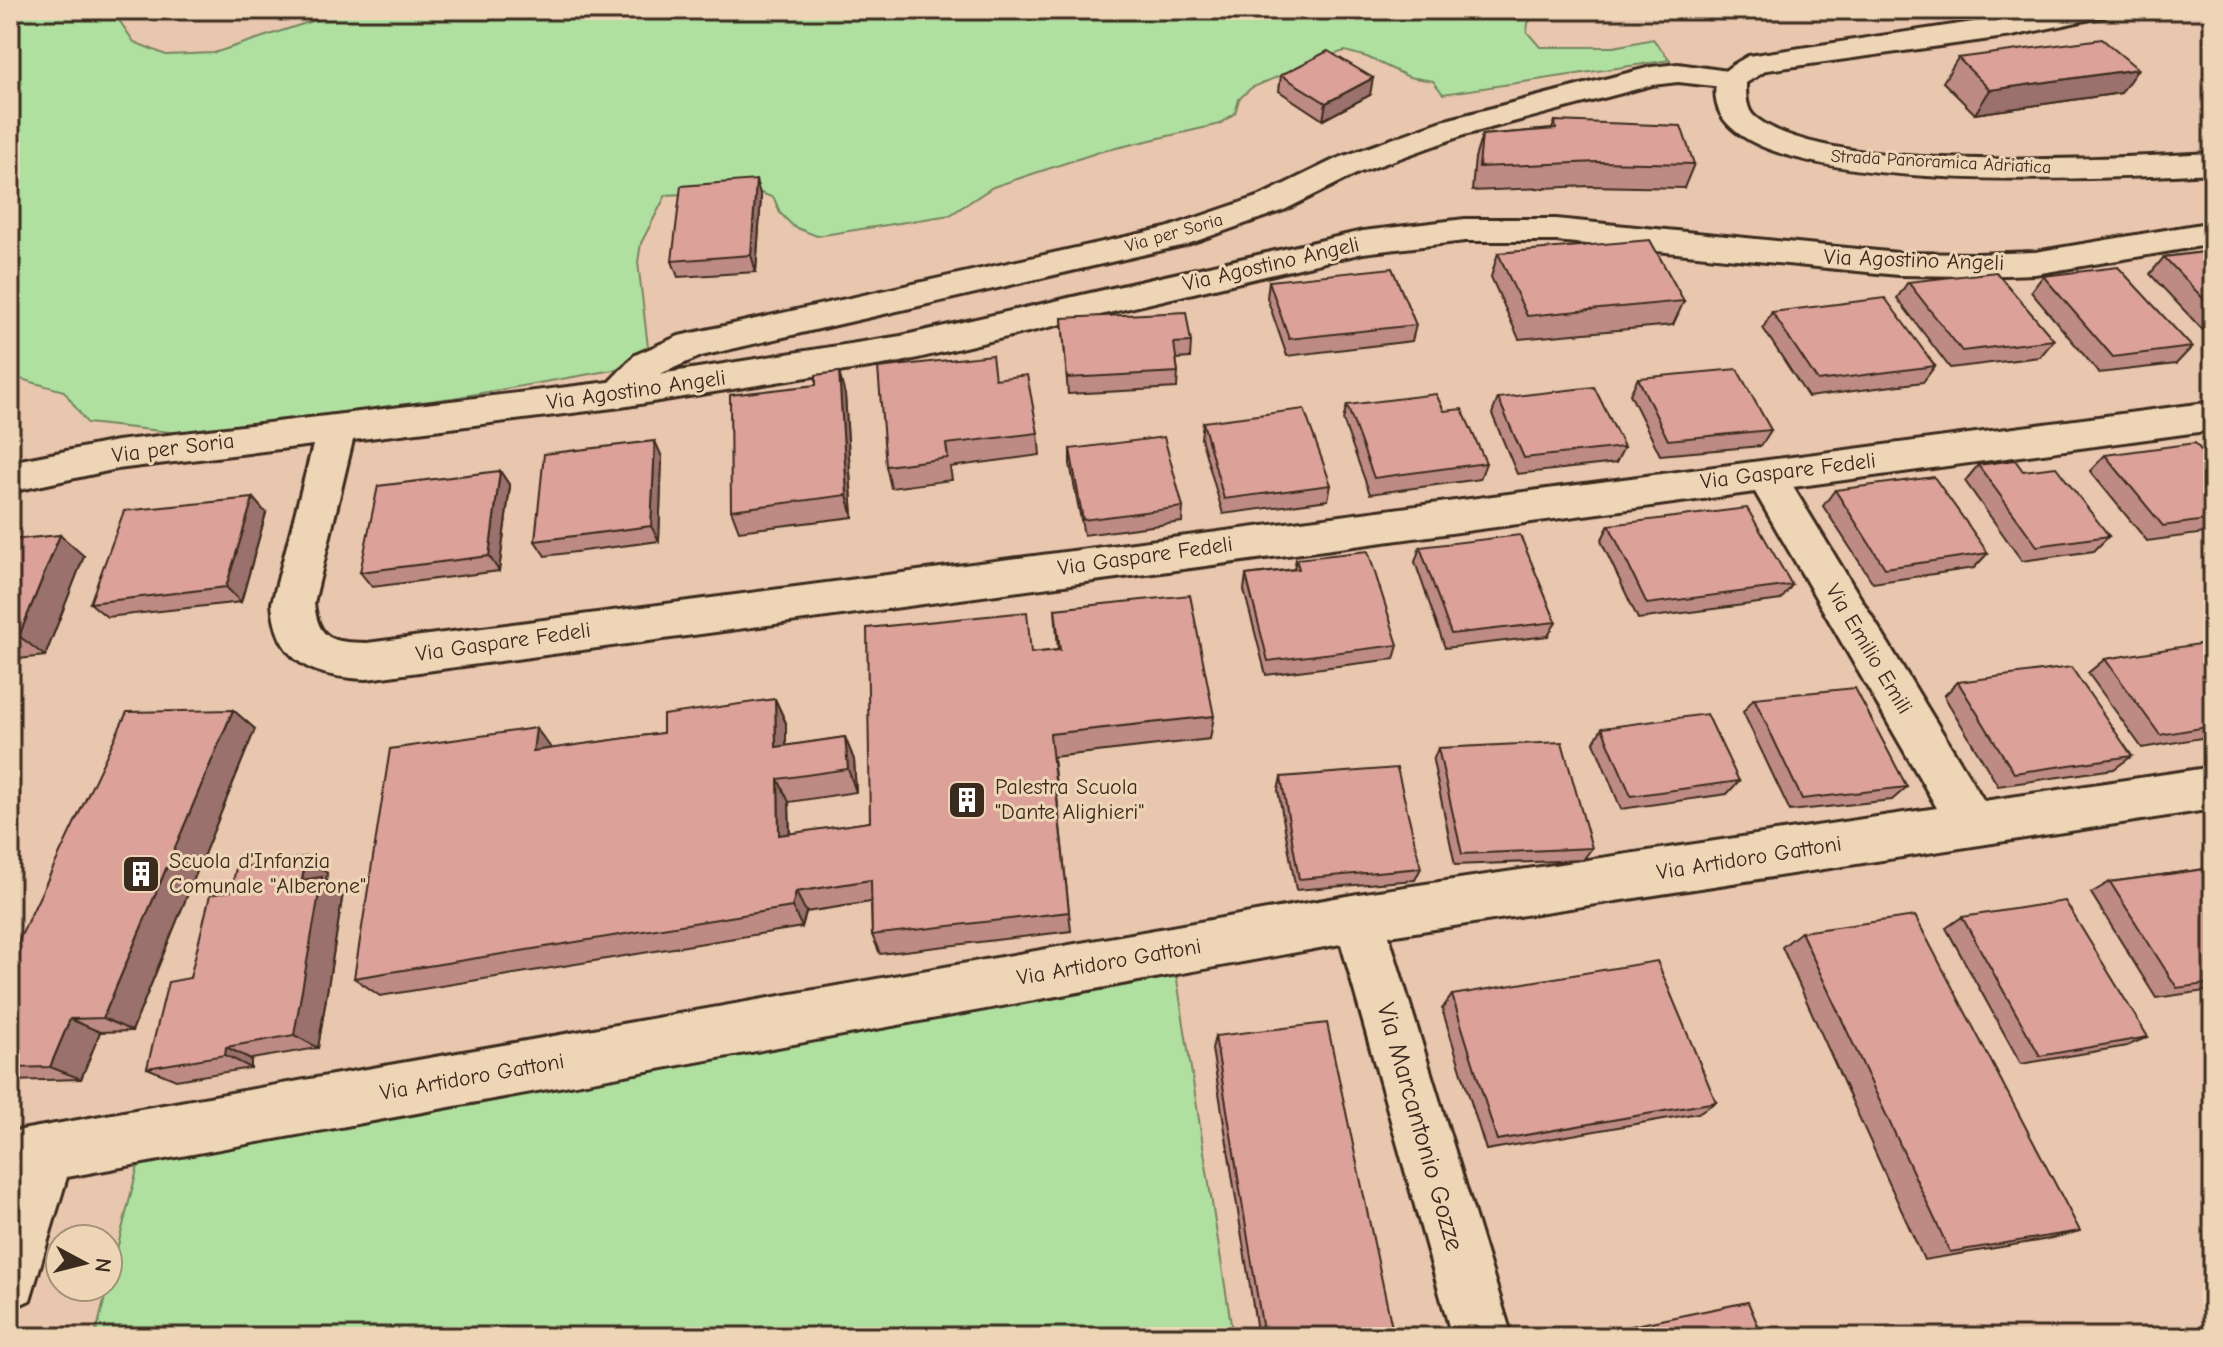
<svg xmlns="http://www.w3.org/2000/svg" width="2223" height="1347" viewBox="0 0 2223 1347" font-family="'Comic Neue',sans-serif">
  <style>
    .green { fill: #afe0a0; stroke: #75855f; stroke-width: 2 }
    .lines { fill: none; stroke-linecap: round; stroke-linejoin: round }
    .minor-casing { stroke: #3b2a1e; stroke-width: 6 }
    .tertiary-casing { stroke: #3b2a1e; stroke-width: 6 }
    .minor { fill: #eed5b6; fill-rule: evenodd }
    .tertiary { fill: #eed5b6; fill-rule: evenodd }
    .wall { fill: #bd8b84; stroke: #3b2a1e; stroke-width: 2 }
    .shaded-wall { fill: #9a716c; stroke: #3b2a1e; stroke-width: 2 }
    .building { fill: #dca29a; stroke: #3b2a1e; stroke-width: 2 }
    .labels { text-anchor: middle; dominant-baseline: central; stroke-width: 6; stroke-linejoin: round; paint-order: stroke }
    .far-street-label { font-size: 18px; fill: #3b2a1e; stroke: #eed5b6 }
    .street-label { font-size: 22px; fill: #3b2a1e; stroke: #eed5b6 }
    .poi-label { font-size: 22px; fill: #3b2a1e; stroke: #eed5b6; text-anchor: start }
    .near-street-label { font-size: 26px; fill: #3b2a1e; stroke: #eed5b6 }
  </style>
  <rect width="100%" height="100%" fill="#e9c6ae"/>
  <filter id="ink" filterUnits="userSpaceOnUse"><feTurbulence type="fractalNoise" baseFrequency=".0125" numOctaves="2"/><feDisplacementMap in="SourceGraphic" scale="16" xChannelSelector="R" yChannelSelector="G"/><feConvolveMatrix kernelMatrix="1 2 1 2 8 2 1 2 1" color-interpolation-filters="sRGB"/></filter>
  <g filter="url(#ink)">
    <path class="green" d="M10 10H112L134 42 166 55 214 53 346 10H1557L1534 16 1528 23 1527 32 1540 47H1614L1653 39 1670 60 1443 94 1433 81 1409 77 1367 57 1345 51 1324 57 1251 88 1239 99 1235 113 1220 124 1099 152 993 187 950 215 817 236 794 227 780 213 774 198 753 190 666 195 641 243 638 262 648 347 624 368 453 398 179 433 87 423 64 391 10 376Z
      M1176 973 1233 1337H95L142 1150Z"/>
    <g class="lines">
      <defs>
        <path id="minor" d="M1678 64 1742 73 1746 79 1742 85 1731 88 1678 82 1652 85 1464 135 1358 173 1284 210 1185 245 701 356 660 374 901 336 1363 231 1465 219H1556L1898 253 1976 254 2035 252 2213 222V244L2035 274 1976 276 1898 275 1556 241H1465L1363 253 901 362 621 407 353 440 314 603C318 641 333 642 367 643L2213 402V430L1793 487 1984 801 2213 767V809L1389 936 1512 1337H1452L1341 944 67 1177 30 1300 10 1309V1132L1358 894 1937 808 1755 492 367 679C313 677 276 663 272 603L313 445 117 469 10 492V462L117 441 609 382 635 355 679 336 1166 228 1260 196 1336 159 1442 121 1651 67Z"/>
        <path id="tertiary" d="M2053 10H2109L2105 16 2012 36 1767 70 1746 83C1746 94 1746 110 1755 117 1827 177 2116 157 2213 153V173C2129 177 1743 202 1717 105 1710 76 1726 69 1748 56Z"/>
      </defs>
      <use href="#minor" class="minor-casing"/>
      <use href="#tertiary" class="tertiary-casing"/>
      <use href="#minor" class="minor"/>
      <use href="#tertiary" class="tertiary"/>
    </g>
    <path class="wall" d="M1958 58 2121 93 1975 114 1943 82Z
      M1281 75 1370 95 1323 120 1279 91Z
      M1555 121 1694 164 1684 188 1589 186 1472 191 1475 158 1482 135 1552 129Z
      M761 197 756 272 678 277 672 261Z
      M2213 251V341L2150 274 2164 257Z
      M1498 253 1684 301 1673 325 1519 339 1491 277Z
      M2043 276 2192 347 2176 364 2099 373 2031 292Z
      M1269 281 1416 325 1412 341 1287 356 1267 298Z
      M1908 282 2054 340 2040 357 1950 368 1897 298Z
      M1772 312 1935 366 1923 382 1808 397 1763 328Z
      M1062 318 1191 342 1190 358 1176 359 1178 372 1177 388 1068 394Z
      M1638 378 1771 430 1761 446 1660 455 1630 394Z
      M995 379 1038 433 1040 455 950 467 952 480 891 488 886 466Z
      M816 385 845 395 853 517 739 531 731 510Z
      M1498 398 1624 447 1616 463 1517 474 1492 414Z
      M1347 405 1444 411 1486 463 1480 479 1370 494 1343 420Z
      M1203 422 1331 485 1328 500 1223 514 1201 438Z
      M1070 449 1183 507 1182 522 1084 535 1070 464Z
      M2105 455 2213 464V532L2147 541 2090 471Z
      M662 457 659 541 545 556 535 541Z
      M1978 465 2023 471 2109 536 2094 551 2022 561 1965 481Z
      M500 471 510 486 499 571 372 587 360 572Z
      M1835 490 1988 553 1974 568 1873 583 1823 506Z
      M266 513 241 602 107 617 90 603Z
      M1609 525 1792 585 1781 600 1638 619 1601 541Z
      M10 540 84 556 45 656 10 660Z
      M1420 547 1556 622 1548 636 1445 648 1415 562Z
      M1296 559 1398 645 1394 659 1266 675 1244 590 1246 575 1294 569Z
      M1055 609 1214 716 1210 739 1053 757 1071 931 880 954 872 935 871 902 806 912 802 927 380 996 354 978 536 728 551 749 663 733 775 699 786 723V746L845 737 854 760 856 792 789 802 790 834 870 822 1031 653 1058 650Z
      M2213 653V746L2207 737 2142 748 2088 673 2105 659Z
      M1958 682 2132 756 2114 769 1998 786 1944 696Z
      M1754 698 1907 787 1892 800 1790 811 1743 712Z
      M233 710 255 729 132 1031 100 1032 81 1079 10 1081V959Z
      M1602 728 1739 781 1727 794 1621 809 1594 742Z
      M1438 748 1592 848 1583 860 1455 865 1433 761Z
      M1281 777 1421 868 1415 880 1296 890 1278 790Z
      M2213 868V990L2156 998 2091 893 2110 882Z
      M327 873 326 880 343 893 318 1048 251 1059V1068L176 1080 147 1068 231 891Z
      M1962 917 2148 1037 2127 1046 2021 1064 1946 928Z
      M1801 932 2080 1231 2049 1239 1924 1260 1782 947Z
      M1452 995 1716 1102 1698 1113 1486 1150 1442 1009Z
      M1215 1036 1394 1337H1258L1212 1049Z"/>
    <path class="shaded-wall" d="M2138 69 2121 93 1975 114 1990 90Z
      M1373 78 1370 95 1323 120 1326 103Z
      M756 180 761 197 756 272 751 255Z
      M839 372 845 395 853 517 847 495Z
      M655 441 662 457 659 541 651 526Z
      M500 471 510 486 499 571 489 556Z
      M253 498 266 513 241 602 226 587Z
      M60 535 84 556 45 656 19 636Z
      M775 699 786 723V770L776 747Z
      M233 710 255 729 132 1031 103 1018Z
      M536 728 554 752 533 751Z
      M845 737 854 760 856 792 848 769Z
      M778 779 789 802 790 856 779 835Z
      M306 857 327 873 326 880 343 893 318 1048 294 1035 302 880Z
      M796 892 806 912 802 927 792 907Z
      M70 1019 100 1032 81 1079 50 1067Z
      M226 1047 251 1059V1068L225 1055Z"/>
    <path class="building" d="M2102 39 2138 69 1990 90 1958 58Z
      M1328 51 1373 78 1326 103 1281 75Z
      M1555 121 1681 126 1694 164 1598 162 1479 167 1482 135 1556 129Z
      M756 180 751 255 672 261 681 186Z
      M1650 240 1684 301 1527 316 1498 253Z
      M2213 251V309L2164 257Z
      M2118 267 2192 347 2113 357 2043 276Z
      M1392 268 1416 325 1289 339 1269 281Z
      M1996 272 2054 340 1962 351 1908 282Z
      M1885 298 1935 366 1818 381 1772 312Z
      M1186 312 1191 342 1174 343 1178 372 1067 378 1062 318Z
      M992 355 995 379 1027 375 1038 433 946 444 948 458 886 466 878 368Z
      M1737 369 1771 430 1668 440 1638 378Z
      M839 372 847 495 731 510 730 395 816 385V375Z
      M1594 387 1624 447 1524 458 1498 398Z
      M1436 394 1444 411 1462 409 1486 463 1374 478 1347 405Z
      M1304 409 1331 485 1224 499 1203 422Z
      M1164 437 1183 507 1083 520 1070 449Z
      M655 441 651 526 535 541 544 454Z
      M2195 443 2213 464V519L2163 526 2105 455Z
      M2015 460 2023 471 2056 467 2109 536 2037 546 1978 465Z
      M500 471 489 556 360 572 378 486Z
      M1934 477 1988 553 1885 568 1835 490Z
      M253 498 226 587 90 603 124 511Z
      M1747 508 1792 585 1647 604 1609 525Z
      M60 535 19 636 10 637V540Z
      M1520 535 1556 622 1451 634 1420 547Z
      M1368 551 1398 645 1268 661 1246 575 1299 569 1296 559Z
      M1190 595 1214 716 1050 734 1069 912 872 935 871 880 796 892 792 907 354 978 390 749 536 728 533 751 663 733V715L775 699 776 747 845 737 848 769 778 779 779 835 870 822 867 628 1027 612 1031 653 1060 650 1055 609Z
      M2205 643 2213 653V726L2160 735 2105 659Z
      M2071 667 2132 756 2014 773 1958 682Z
      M1855 688 1907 787 1802 799 1754 698Z
      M233 710 103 1018 70 1019 50 1067 10 1068V959L127 712Z
      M1707 714 1739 781 1631 796 1602 728Z
      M1562 742 1592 848 1462 854 1438 748Z
      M1397 768 1421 868 1299 879 1281 777Z
      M306 857 302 880 322 877 294 1035 226 1047 225 1055 147 1068 168 982 190 978 210 895 231 891 236 868Z
      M2213 868V983L2177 988 2110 882Z
      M2065 901 2148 1037 2040 1056 1962 917Z
      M1915 916 2080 1231 1950 1252 1801 932Z
      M1657 961 1716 1102 1497 1140 1452 995Z
      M1327 1023 1394 1337H1264L1215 1036Z
      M1748 1302 1763 1337H1578Z"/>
  </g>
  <defs>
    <symbol id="building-square" viewBox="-11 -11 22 22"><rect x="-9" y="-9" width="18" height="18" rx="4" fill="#3b2a1e" stroke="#eed5b6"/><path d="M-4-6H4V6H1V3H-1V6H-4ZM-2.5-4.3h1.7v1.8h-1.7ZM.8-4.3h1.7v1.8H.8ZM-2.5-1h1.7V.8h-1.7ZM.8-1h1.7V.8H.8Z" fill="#fff"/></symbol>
  </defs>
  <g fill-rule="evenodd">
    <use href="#building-square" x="945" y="778" width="44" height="44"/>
    <use href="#building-square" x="119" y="852" width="44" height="44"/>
  </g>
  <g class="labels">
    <g class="far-street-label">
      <text transform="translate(1941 162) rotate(3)">Strada Panoramica Adriatica</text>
      <text transform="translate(1174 233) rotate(-16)">Via per Soria</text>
    </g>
    <g class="street-label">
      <text transform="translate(1914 260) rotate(2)">Via Agostino Angeli</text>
      <text transform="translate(1271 264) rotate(-13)">Via Agostino Angeli</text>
      <text transform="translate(636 390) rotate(-8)">Via Agostino Angeli</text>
      <text transform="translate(173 448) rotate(-7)">Via per Soria</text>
      <text transform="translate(1788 471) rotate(-7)">Via Gaspare Fedeli</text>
      <text transform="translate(1145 556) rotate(-8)">Via Gaspare Fedeli</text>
      <text transform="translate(503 642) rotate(-8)">Via Gaspare Fedeli</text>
      <text transform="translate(1869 649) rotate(59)">Via Emilio Emili</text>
      <text transform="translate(1749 858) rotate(-9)">Via Artidoro Gattoni</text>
      <text transform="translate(1109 962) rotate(-10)">Via Artidoro Gattoni</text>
      <text transform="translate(472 1077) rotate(-10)">Via Artidoro Gattoni</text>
    </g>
    <g class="poi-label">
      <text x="995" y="787">Palestra Scuola<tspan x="995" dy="25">"Dante Alighieri"</tspan></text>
      <text x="169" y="861">Scuola d'Infanzia<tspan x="169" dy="25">Comunale "Alberone"</tspan></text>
    </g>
    <g class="near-street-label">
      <text transform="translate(1420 1127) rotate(74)">Via Marcantonio Gozze</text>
    </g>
  </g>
  <rect width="2223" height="1347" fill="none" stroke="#eed5b6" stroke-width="40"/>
  <rect x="20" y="20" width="2183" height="1307" fill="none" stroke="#3b2a1e" stroke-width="3" filter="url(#ink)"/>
  <g transform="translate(84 1263) rotate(97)"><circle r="38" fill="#eed5b6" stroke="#a69179" stroke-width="2"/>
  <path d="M0-6L14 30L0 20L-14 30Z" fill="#3b2a1e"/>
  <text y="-12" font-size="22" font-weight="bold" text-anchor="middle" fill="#3b2a1e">N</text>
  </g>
</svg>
